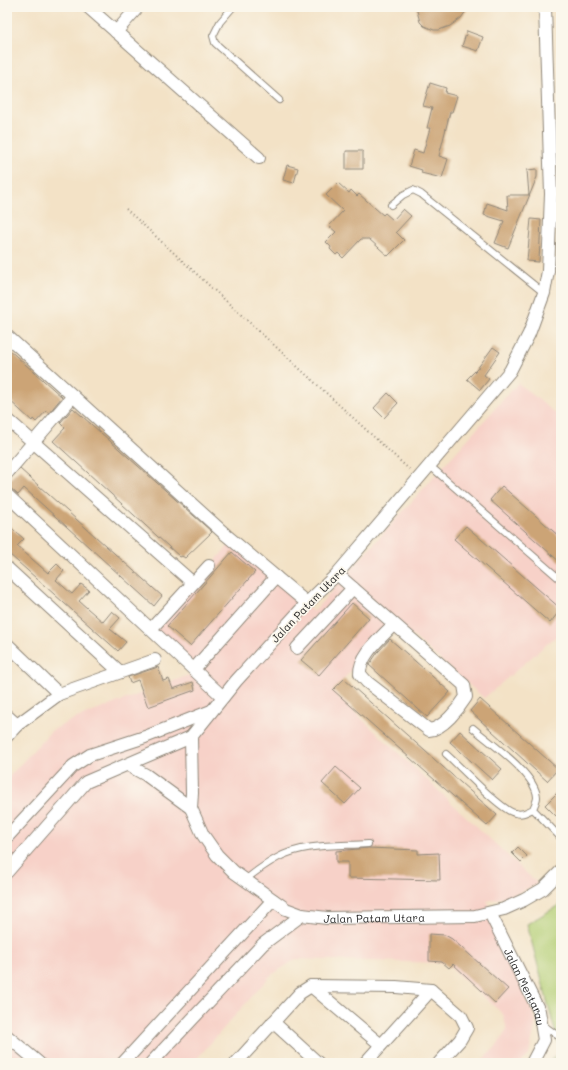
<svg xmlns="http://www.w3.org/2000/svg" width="568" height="1070" viewBox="0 0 568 1070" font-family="Mali,sans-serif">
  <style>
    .built { fill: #f7d1c8 }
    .green { fill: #b4ce74; stroke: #707c50 }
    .building { fill: #cca476 }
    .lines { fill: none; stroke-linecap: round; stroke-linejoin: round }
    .lane-casing { stroke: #8f8678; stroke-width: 8 }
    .street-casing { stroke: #8f8678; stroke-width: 14 }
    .path { stroke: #8f8678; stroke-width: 2; stroke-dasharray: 1 3; stroke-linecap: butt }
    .lane { stroke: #fff; stroke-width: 6 }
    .street { stroke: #fff; stroke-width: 12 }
    .labels { text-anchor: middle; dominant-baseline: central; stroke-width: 3.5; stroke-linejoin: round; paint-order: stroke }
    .street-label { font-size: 11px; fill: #2b2b2b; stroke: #fbf7ec }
  </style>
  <rect width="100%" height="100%" fill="#fbf7ec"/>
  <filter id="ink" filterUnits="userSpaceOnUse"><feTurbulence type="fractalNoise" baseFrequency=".025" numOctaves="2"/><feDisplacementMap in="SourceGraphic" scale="8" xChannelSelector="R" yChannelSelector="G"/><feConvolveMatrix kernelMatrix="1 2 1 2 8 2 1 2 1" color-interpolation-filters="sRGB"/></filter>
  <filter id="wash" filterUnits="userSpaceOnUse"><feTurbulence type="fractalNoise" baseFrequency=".012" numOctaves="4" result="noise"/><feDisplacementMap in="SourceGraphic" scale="16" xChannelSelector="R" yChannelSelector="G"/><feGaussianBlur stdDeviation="0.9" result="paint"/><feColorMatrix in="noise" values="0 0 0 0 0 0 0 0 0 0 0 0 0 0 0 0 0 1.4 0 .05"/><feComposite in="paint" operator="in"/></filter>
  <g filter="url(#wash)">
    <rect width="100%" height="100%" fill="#f3e2c6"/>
    <path class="built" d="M518 383 561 418V632L484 698 397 622 332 691 538 884 510 896 487 901 536 1021 529 1055 521 1063H479L496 1047 507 1030 503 1014 445 963 296 959 270 976 193 1063H7V779L51 731 72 720 197 672 151 632 233 541 313 612Z"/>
    <path class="green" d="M561 904V1063H549L560 1050 527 924Z"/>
    <g id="blocks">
      <path class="building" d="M416 7H469L461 18 450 26 439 30H434L424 26 420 22Z
        M467 31 483 37 478 51 462 46Z
        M430 83 446 88 445 93 457 96 452 112H450L439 156 448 159 442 178 421 173 422 170 409 166 414 150 423 153 430 128H427L432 108 423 106Z
        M346 151H363V169H346Z
        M287 165 298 168 294 183 283 180Z
        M537 169V177L508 248 495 243 504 221 484 215 487 203 508 210 507 195H529L527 170Z
        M338 183 349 193 351 190 357 196 359 194 383 215 385 213 393 220 403 209 411 216 396 232 404 240 388 256 369 239H361L343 258 338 253 336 255 330 249 331 247 326 242 336 232 329 226 343 211 326 195Z
        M531 219 541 220 539 262 527 261Z
        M493 347 500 352 484 375 489 379 480 390 467 379 477 369Z
        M7 348 62 397 49 413 46 411 36 422 33 419 32 421 7 398Z
        M388 393 398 403 384 418 374 408Z
        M73 408 212 532 185 558 182 556 180 557 53 441 65 428 60 423Z
        M20 469 162 596 154 606 24 488 18 495 7 485V482Z
        M502 486 561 538V563L490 500Z
        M7 524 24 539 17 546 48 573 57 564 64 571 56 580 72 594 81 584 89 590 79 601 103 622 112 611 120 618 110 629 126 642 118 651 9 554 7 557Z
        M466 526 561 609 550 623 454 539Z
        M232 552 255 572 190 646 167 626Z
        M352 603 369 618 319 675 301 660Z
        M390 639 450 692 427 717 369 665 378 652Z
        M158 667 163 681 169 679 173 689 193 682 195 690 148 707 138 680 130 683 128 677Z
        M344 679 497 815 487 826 333 690Z
        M480 699 558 769 547 781 470 711Z
        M460 731 502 769 492 780 450 742Z
        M336 767 360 788 345 804 322 783Z
        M561 789V811L556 816 545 805Z
        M518 847 527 856 521 862 512 853Z
        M368 848 418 850V854L439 853 440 880 348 878V862H336V851Z
        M429 934 445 935 452 939 508 989 495 1003 453 964 449 968 442 962 429 961Z"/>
    </g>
  </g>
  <g filter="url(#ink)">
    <use href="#blocks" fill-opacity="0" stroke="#8f8678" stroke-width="1"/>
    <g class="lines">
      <defs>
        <path id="lane" d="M233 7 220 22 213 36 215 43 279 100
          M391 205 403 195 413 190 421 194 544 293
          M429 465 561 580
          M473 728C490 743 536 774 537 797 537 801 534 806 533 809
          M446 754C459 765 501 811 515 813 522 815 527 812 533 809L561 838
          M245 880C255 872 266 864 277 858 304 843 339 846 368 844
          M543 1025 561 1038"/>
        <g id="street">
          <path d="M88 7 259 158"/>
          <path id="s1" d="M545 7 551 194 548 271 544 293 529 334 510 371 337 574 307 603 236 681 191 737 192 793 191 808 203 835 217 855 234 872 286 909 302 915 327 918 475 916 504 909 524 900 543 889 561 871"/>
          <path d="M116 32 138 7"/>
          <path d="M7 336 226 535 307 603"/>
          <path d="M7 419 193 583"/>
          <path d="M7 473 73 396"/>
          <path d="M7 495 223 697"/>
          <path d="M7 568 120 672"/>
          <path d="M337 574 464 685 466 697C459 708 443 729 429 730L367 682 360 674C359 655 382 637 394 624"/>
          <path d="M151 629 209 566"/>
          <path d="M7 644 59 694"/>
          <path d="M297 648 353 588"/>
          <path d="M194 669 276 577"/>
          <path d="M7 716 17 725"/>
          <path d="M7 736 17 725 59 694 155 660"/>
          <path d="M128 765 146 775 191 808"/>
          <path d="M7 837 73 766 90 755 145 737 211 711"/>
          <path d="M7 872 86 782 191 737"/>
          <path id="s2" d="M490 913 539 1011 544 1040 532 1063"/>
          <path d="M311 986 381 1045"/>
          <path d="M273 1022 318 1063"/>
          <path d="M7 1036 39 1063"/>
          <path d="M123 1063 273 900"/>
          <path d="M151 1063 263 944 302 915"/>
          <path d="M236 1063 300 993 311 986 396 987 431 990 461 1016 467 1028 460 1040 439 1063"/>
          <path d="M365 1063 431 990"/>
        </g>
      </defs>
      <use href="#lane" class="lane-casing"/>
      <use href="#street" class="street-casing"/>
      <path class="path" d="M126 209 411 471"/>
      <use href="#lane" class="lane"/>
      <use href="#street" class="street"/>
    </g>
  </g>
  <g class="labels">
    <g class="street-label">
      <text transform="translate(308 604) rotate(-46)">Jalan Patam Utara</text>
      <text stroke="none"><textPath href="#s1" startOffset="1160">Jalan Patam Utara</textPath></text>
      <text stroke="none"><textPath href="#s2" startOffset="82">Jalan Mentarau</textPath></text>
    </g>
  </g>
  <rect width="568" height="1070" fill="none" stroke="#fbf7ec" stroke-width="24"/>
</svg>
